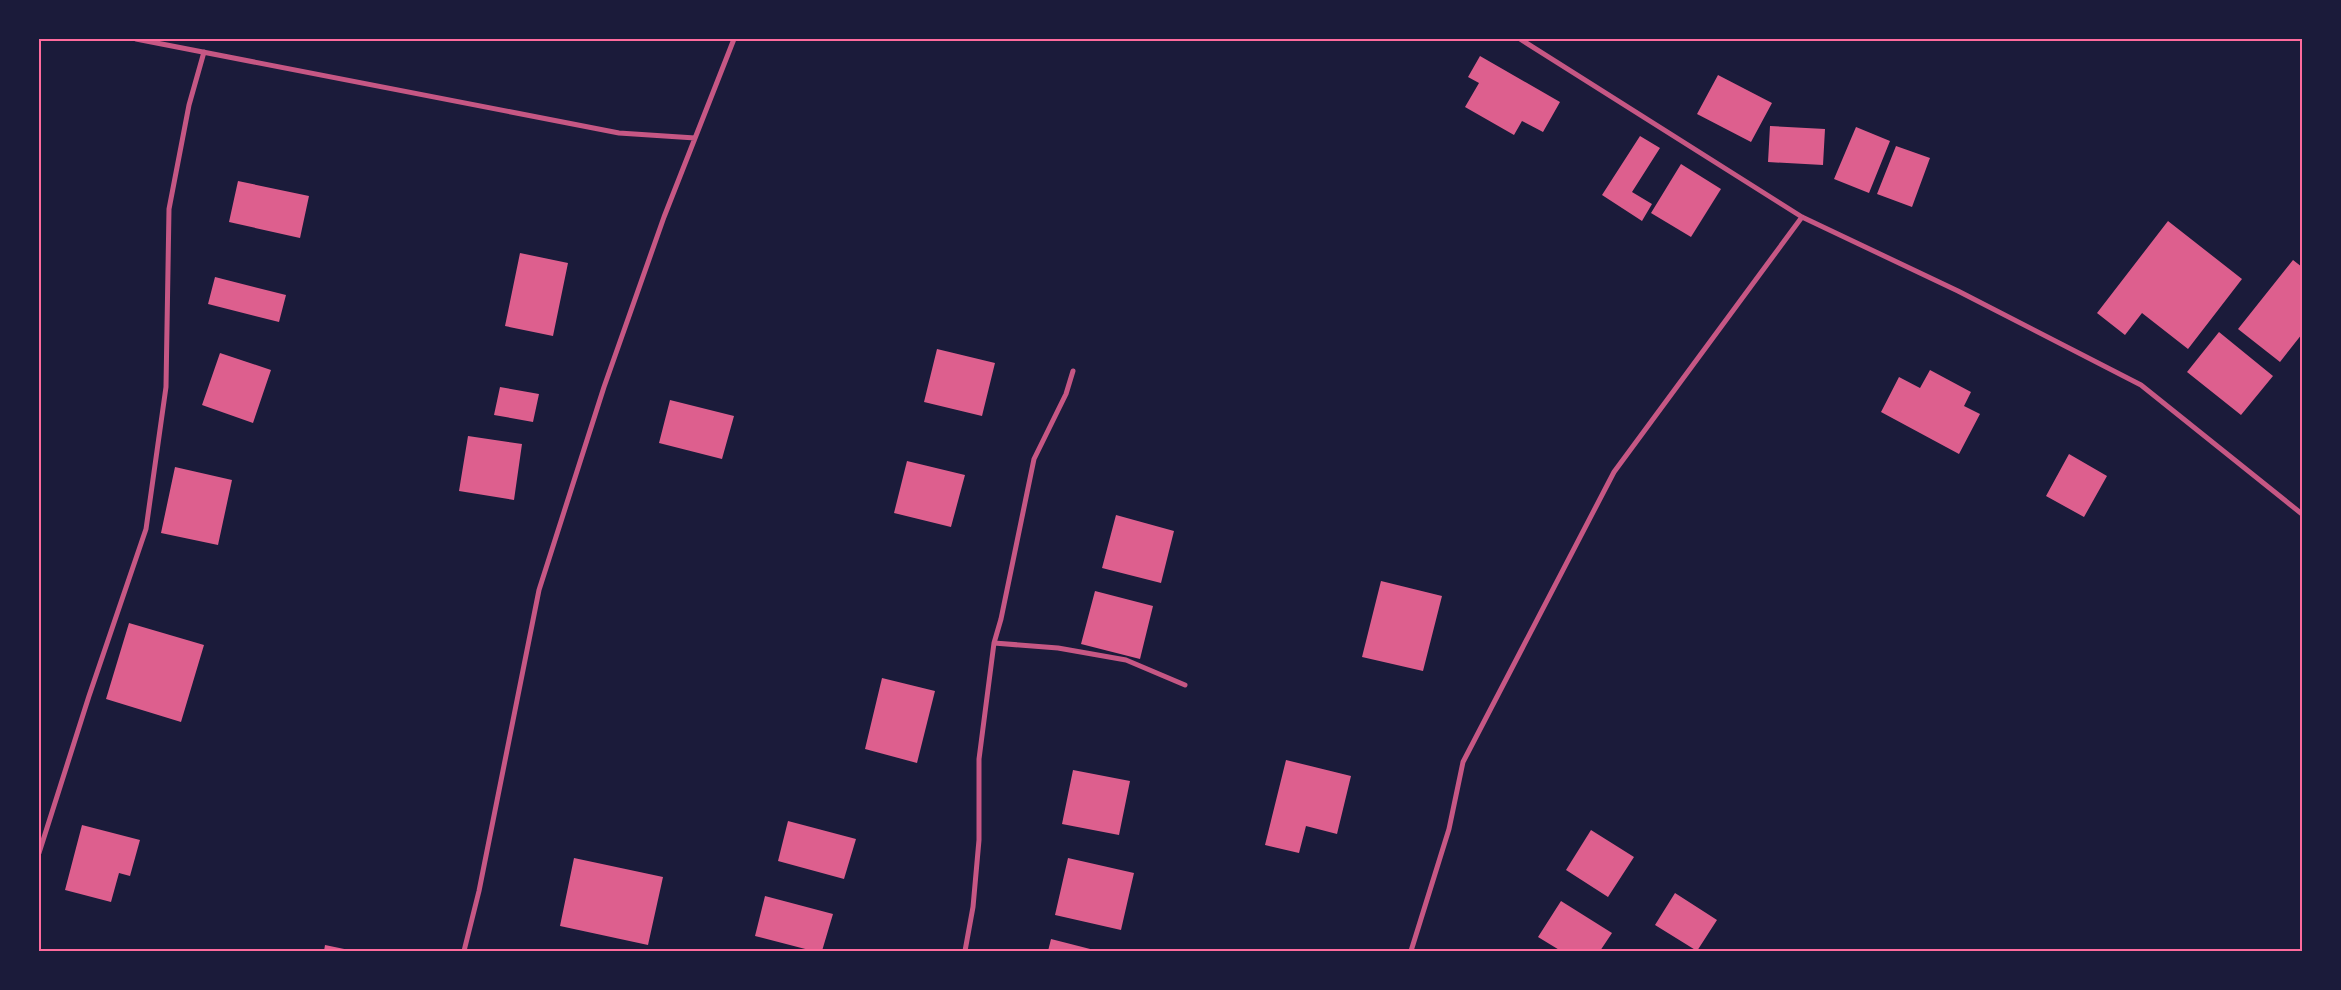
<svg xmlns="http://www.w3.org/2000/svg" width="2341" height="990" viewBox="0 0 2341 990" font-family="'IBM Plex Serif',serif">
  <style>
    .building { fill: #dd5f8e }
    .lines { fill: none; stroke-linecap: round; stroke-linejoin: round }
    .minor { stroke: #c65784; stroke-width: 5 }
    .neatline { fill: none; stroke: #ff6b9d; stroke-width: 2 }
  </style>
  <rect width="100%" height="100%" fill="#1b1b3a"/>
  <path class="building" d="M1480 56 1560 102 1543 132 1522 121 1514 135 1465 107 1479 83 1468 77Z
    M1718 75 1772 103 1751 142 1697 114Z
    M1770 126 1825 129 1823 165 1768 162Z
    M1856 127 1890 141 1869 193 1834 179Z
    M1640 136 1660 148 1632 192 1652 204 1642 221 1602 195Z
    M1896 146 1930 158 1912 207 1877 194Z
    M1681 164 1721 189 1691 237 1651 213Z
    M238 181 309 196 300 238 229 222Z
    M2168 221 2242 279 2188 349 2142 313 2125 335 2097 313Z
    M520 253 568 263 553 336 505 326Z
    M2293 260 2302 267V334L2280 362 2238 329Z
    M215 277 286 295 279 322 208 304Z
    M2219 332 2273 376 2241 415 2187 372Z
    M937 349 995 363 982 416 924 402Z
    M220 353 271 370 253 423 202 405Z
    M1930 370 1971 392 1964 406 1980 414 1959 454 1881 412 1899 377 1920 388Z
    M500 387 539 394 533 422 494 415Z
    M670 400 734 416 722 459 659 443Z
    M468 436 522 444 514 500 459 491Z
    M2069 454 2107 476 2084 517 2046 496Z
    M907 461 965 475 951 527 894 513Z
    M175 467 232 480 218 545 161 533Z
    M1116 515 1174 531 1161 583 1102 568Z
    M1381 581 1442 596 1423 671 1362 657Z
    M1095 591 1153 606 1140 659 1081 644Z
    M129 623 204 645 181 722 106 699Z
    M882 678 935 691 917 763 865 749Z
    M1286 760 1351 776 1337 834 1306 826 1299 853 1265 845Z
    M1073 770 1130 781 1119 835 1062 824Z
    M788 821 856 839 844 879 778 861Z
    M82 825 140 840 130 876 119 873 111 902 65 890Z
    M1591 830 1634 857 1608 897 1566 870Z
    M574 858 663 877 648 945 560 926Z
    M1068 858 1134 873 1121 930 1055 915Z
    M1675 893 1717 920 1697 951 1655 925Z
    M765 896 833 914 822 951H813L755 936Z
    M1561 901 1612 933 1600 951H1561L1538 937Z
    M1051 939 1098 951H1048Z
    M325 945 349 950 348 951H324Z"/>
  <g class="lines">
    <path class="minor" d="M136 39 619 133 695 138
      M1520 39 1802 217 1958 291 2141 385 2302 514
      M994 643 1058 648 1126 660 1185 685
      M39 853 89 696 146 529 166 387 169 209 189 105 204 52
      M464 951 479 891 539 590 604 387 664 217 734 39
      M965 951 973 907 979 840V759L994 643 1001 619 1034 459 1066 394 1073 371
      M1411 951 1449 829 1463 762 1614 472 1802 217"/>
  </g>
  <rect width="2341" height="990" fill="none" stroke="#1b1b3a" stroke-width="80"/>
  <rect x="40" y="40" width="2261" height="910" class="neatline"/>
</svg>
